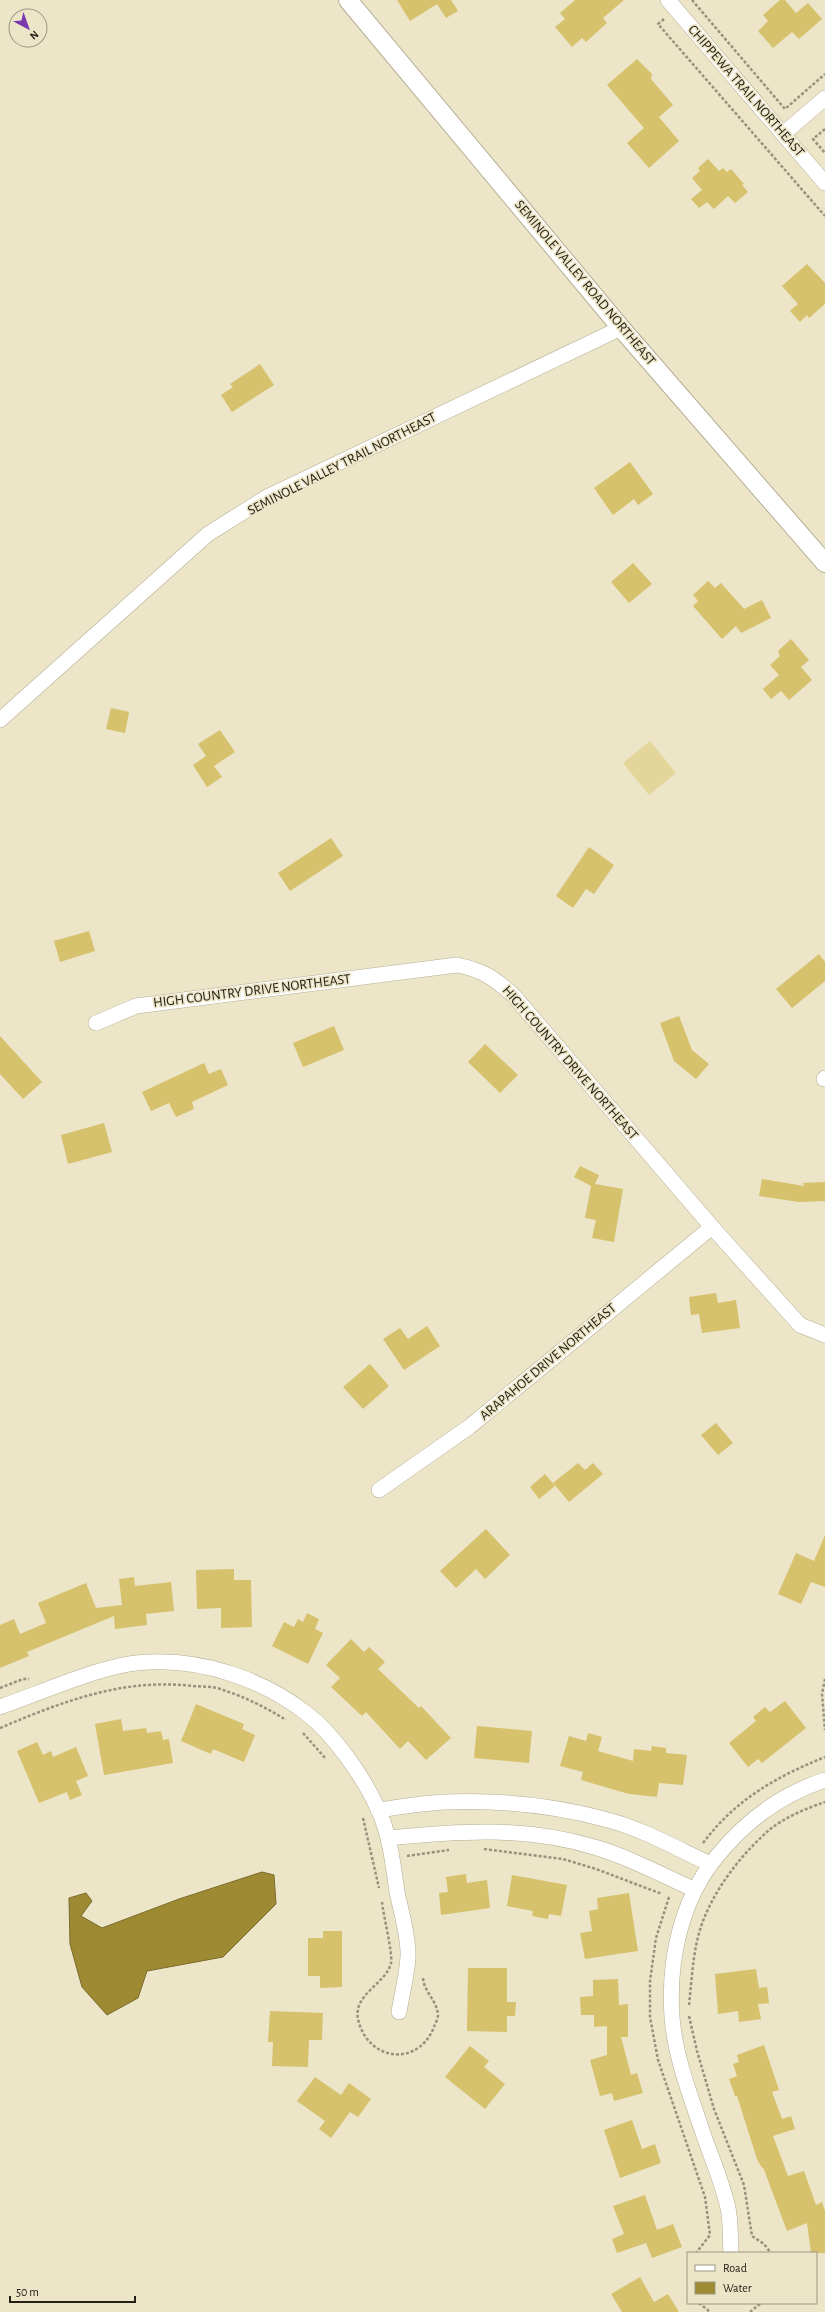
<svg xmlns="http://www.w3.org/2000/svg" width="825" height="2312" viewBox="0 0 825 2312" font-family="'Alegreya Sans',sans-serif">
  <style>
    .green { fill: #e4d69b }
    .water { fill: #9f8a34; stroke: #7a6a2b }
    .building { fill: #d6c16c }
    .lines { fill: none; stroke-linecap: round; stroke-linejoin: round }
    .minor-casing { stroke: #b5ae93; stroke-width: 16 }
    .tertiary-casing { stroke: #b5ae93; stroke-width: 20 }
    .path { stroke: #97927d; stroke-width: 2.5; stroke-dasharray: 3 2; stroke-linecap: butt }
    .minor { stroke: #fff; stroke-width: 15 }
    .tertiary { stroke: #fff; stroke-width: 18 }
    .labels { text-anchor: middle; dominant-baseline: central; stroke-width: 3.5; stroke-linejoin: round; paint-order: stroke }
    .street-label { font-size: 14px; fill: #242116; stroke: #ece5c8 }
  </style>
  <rect width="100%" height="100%" fill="#ece5c8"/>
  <path class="green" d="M650 741 676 773 649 795 623 763Z"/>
  <path class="water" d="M262 1872 274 1875 276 1904 223 1957 147 1971 138 1998 107 2015 82 1987 70 1944 69 1898 86 1893 92 1901 81 1916 102 1928 179 1899Z"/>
  <path class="building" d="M397 0H451L458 11 446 18 437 4 410 21Z
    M575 0H624L603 18 607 23 586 42 582 38 572 47 555 27 565 19 560 13Z
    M780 0H785L796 13 808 3 822 19 799 39 792 32 773 48 758 31 768 21 763 15Z
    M637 59 652 74 651 79 673 105 659 117 679 141 649 168 627 143 644 128 607 85Z
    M708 159 719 171 723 168 727 172 731 169 744 184 742 185 748 192 735 203 728 196 714 209 707 202 699 208 691 199 702 190 692 178 700 171 698 168Z
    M807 264 825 283V304L809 318 807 315 800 322 790 311 798 304 782 286Z
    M260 364 274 385 232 412 221 395 233 387 230 384Z
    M630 462 653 494 638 505 634 499 613 515 594 488Z
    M633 563 652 584 629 603 611 582Z
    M708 581 715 588 721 583 744 609 762 600 771 618 741 633 736 626 722 639 693 606 698 601 693 595Z
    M791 639 809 660 801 667 812 680 789 700 781 691 771 699 763 689 779 675 770 665 780 656 778 651Z
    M111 708 129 712 125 733 106 729Z
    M220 730 235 752 214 766 222 777 207 787 193 765 206 756 198 744Z
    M331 838 343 856 290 891 278 873Z
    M589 847 614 865 594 894 586 889 573 908 556 896Z
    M89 931 95 951 60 962 54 941Z
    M819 954 825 962V981L792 1008 776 989Z
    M679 1016 692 1050 709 1064 696 1079 674 1061 660 1023Z
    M334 1026 344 1050 303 1067 293 1043Z
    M0 1036 42 1082 23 1099 0 1074Z
    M485 1044 518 1075 500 1093 468 1062Z
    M204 1063 209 1074 221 1069 228 1085 192 1102 194 1109 176 1117 169 1103 151 1111 142 1092Z
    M104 1123 112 1152 68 1164 61 1135Z
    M580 1166 599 1175 595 1184 623 1189 614 1242 592 1238 596 1220 585 1218 591 1186 574 1177Z
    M762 1179 804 1186 803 1183 825 1182V1201L799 1202 759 1196Z
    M716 1293 718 1303 736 1300 740 1328 702 1333 699 1314 691 1315 689 1297Z
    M427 1326 440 1346 404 1370 383 1339 400 1328 408 1339Z
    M370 1364 389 1386 363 1409 343 1387Z
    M716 1423 733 1443 718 1455 701 1435Z
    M578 1463 585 1470 593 1463 603 1474 569 1502 553 1483Z
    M545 1474 555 1486 539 1499 530 1487Z
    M486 1529 510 1555 485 1579 476 1569 456 1588 440 1571Z
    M825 1535V1587L811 1582 801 1604 778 1594 796 1553 814 1561Z
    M234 1569V1580H251L252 1627 221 1628V1608L197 1609 196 1570Z
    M134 1577 135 1586 171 1582 174 1611 146 1614 147 1625 115 1629 114 1616 27 1652 29 1656 0 1668V1625L14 1619 20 1634 46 1623 38 1603 86 1583 96 1608 122 1605 119 1579Z
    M307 1613 319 1619 315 1629 323 1633 308 1664 272 1646 284 1622 294 1627 298 1619 303 1622Z
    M351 1639 364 1652 369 1647 385 1662 378 1669 419 1708 421 1706 451 1738 426 1760 408 1741 400 1749 366 1712 362 1716 331 1687 340 1678 326 1665Z
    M785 1701 806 1728 762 1763 758 1759 748 1767 729 1743 756 1721 753 1717 765 1707 770 1712Z
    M196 1704 244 1724 242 1729 255 1735 244 1762 213 1749 211 1754 181 1741Z
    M121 1719 123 1731 146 1728 147 1733 161 1731 163 1740 169 1739 173 1763 104 1775 95 1724Z
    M477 1726 532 1731 529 1763 474 1758Z
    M588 1733 602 1737 598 1751 633 1761 634 1749 651 1751 652 1746 666 1748V1753L687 1755 683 1785 659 1783 657 1797 629 1794 581 1780 583 1772 560 1766 569 1736 586 1741Z
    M37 1742 43 1755 51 1751 53 1757 76 1747 88 1776 76 1781 82 1795 70 1800 67 1792 39 1803 17 1751Z
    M466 1874 467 1883 487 1880 490 1908 441 1915 439 1893 448 1892 446 1877Z
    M512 1875 567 1885 561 1916 549 1914 548 1919 532 1916 533 1911 507 1906Z
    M629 1893 638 1951 585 1959 580 1933 592 1931 589 1911 598 1909 597 1898Z
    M323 1931H342V1987L320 1988V1976H308V1938H323Z
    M468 1968H507V2002H516L515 2016H507V2032L467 2031Z
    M756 1969 759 1988 767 1987 769 2003 758 2004 761 2019 739 2022 738 2011 718 2014 715 1974Z
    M618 1979 619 2005 628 2004V2037H621L631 2075 637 2073 643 2093 614 2101 612 2093 600 2096 590 2060 607 2055V2026L594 2027V2015H581L580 1997 593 1996V1980Z
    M270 2011 323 2013 322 2040H309L308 2067 272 2066 273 2042H268Z
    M764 2045 779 2090 772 2092 782 2119 791 2116 795 2129 773 2136 788 2176 804 2171 816 2205 822 2202 825 2211V2253H811L807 2223 787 2231 763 2167 762 2168 757 2159 737 2096H735L729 2079 737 2076 733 2064 739 2062 737 2055Z
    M470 2046 489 2061 484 2067 505 2084 485 2109 445 2077Z
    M315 2077 341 2095 349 2083 371 2099 358 2117 350 2112 331 2138 319 2129 325 2121 297 2101Z
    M632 2120 642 2149 655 2144 661 2163 620 2178 604 2130Z
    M645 2195 657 2230 673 2224 682 2247 652 2258 646 2243 617 2253 612 2239 624 2234 613 2206Z
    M640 2277 654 2302 668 2294 679 2312H622L611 2294Z"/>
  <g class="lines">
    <defs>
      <path id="minor" d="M668 0 825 183
        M783 134 825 98
        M0 720 208 534 267 497 621 328
        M96 1023 136 1006 457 965C482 970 493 977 513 995L712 1227 800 1325 825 1335
        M824 1079 825 1078
        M379 1490 469 1427 712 1227
        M0 1707C41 1693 107 1662 150 1662 205 1660 262 1679 306 1713 334 1734 364 1778 378 1809 390 1835 393 1864 397 1892 401 1911 409 1938 408 1957 407 1975 402 1994 399 2012
        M378 1810C400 1807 423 1803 445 1802 498 1800 552 1805 604 1819 641 1828 676 1848 710 1864
        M388 1838C458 1831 525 1826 594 1847 629 1857 662 1875 695 1890
        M731 2253C730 2238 731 2222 728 2208 723 2185 713 2161 705 2139 692 2100 675 2058 672 2017 668 1960 681 1899 718 1855 747 1820 781 1794 825 1780"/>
      <path id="tertiary" d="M348 0 621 328 825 563"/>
    </defs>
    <use href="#minor" class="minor-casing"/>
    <use href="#tertiary" class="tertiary-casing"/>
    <path class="path" d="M692 0 785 109 825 74
      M664 19 658 24 825 216
      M825 129 813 139 825 153
      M825 1679 822 1694 825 1730
      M0 1688 23 1679H29
      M0 1728C64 1701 123 1678 193 1686 203 1687 215 1686 223 1690 245 1697 267 1708 286 1720
      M303 1733 326 1759
      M363 1818 379 1888
      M703 1843C736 1799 776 1777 825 1757
      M484 1849 563 1859 596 1869 662 1894
      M407 1856 449 1850
      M669 1897 656 1938 650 1981V2017L658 2060 705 2197 710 2235 696 2253
      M382 1902C383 1914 393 1954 391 1963 386 1984 353 1994 358 2019 367 2061 418 2068 434 2027 435 2024 438 2019 438 2015 437 2000 423 1991 423 1977
      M689 2005C692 1978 693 1947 703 1921 716 1887 741 1855 768 1831 783 1818 807 1808 825 1802
      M689 2016 697 2051 714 2109 744 2185 752 2236 764 2244 771 2253
      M699 2303 710 2312
      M750 2312 761 2303"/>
    <use href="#minor" class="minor"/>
    <use href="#tertiary" class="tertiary"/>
  </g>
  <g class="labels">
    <g class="street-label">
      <text transform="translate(746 91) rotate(49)">CHIPPEWA TRAIL NORTHEAST</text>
      <text transform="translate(585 283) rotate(50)">SEMINOLE VALLEY ROAD NORTHEAST</text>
      <text transform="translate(342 464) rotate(-27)">SEMINOLE VALLEY TRAIL NORTHEAST</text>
      <text transform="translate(252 991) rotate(-7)">HIGH COUNTRY DRIVE NORTHEAST</text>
      <text transform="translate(570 1063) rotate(49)">HIGH COUNTRY DRIVE NORTHEAST</text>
      <text transform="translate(548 1362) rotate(-40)">ARAPAHOE DRIVE NORTHEAST</text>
    </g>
  </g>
  <rect x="687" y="2252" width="130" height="52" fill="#ece5c8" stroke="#9c9781"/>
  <rect x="695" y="2265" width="20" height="6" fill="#ffffff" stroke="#9c9781"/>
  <text x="723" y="2272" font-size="12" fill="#242116">Road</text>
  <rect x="695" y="2282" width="20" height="12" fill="#9f8a34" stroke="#9c9781"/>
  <text x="723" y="2292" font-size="12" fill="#242116">Water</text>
  <g transform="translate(28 28) rotate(139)"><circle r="19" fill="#ece5c8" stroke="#9c9781"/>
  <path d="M0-3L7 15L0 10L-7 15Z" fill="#7a3aaf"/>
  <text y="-6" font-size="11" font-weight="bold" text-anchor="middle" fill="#242116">N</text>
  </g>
  <path d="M10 2296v6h125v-6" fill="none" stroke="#242116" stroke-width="2"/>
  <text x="16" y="2296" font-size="12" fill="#242116" stroke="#ece5c8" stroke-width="3" paint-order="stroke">50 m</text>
</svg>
